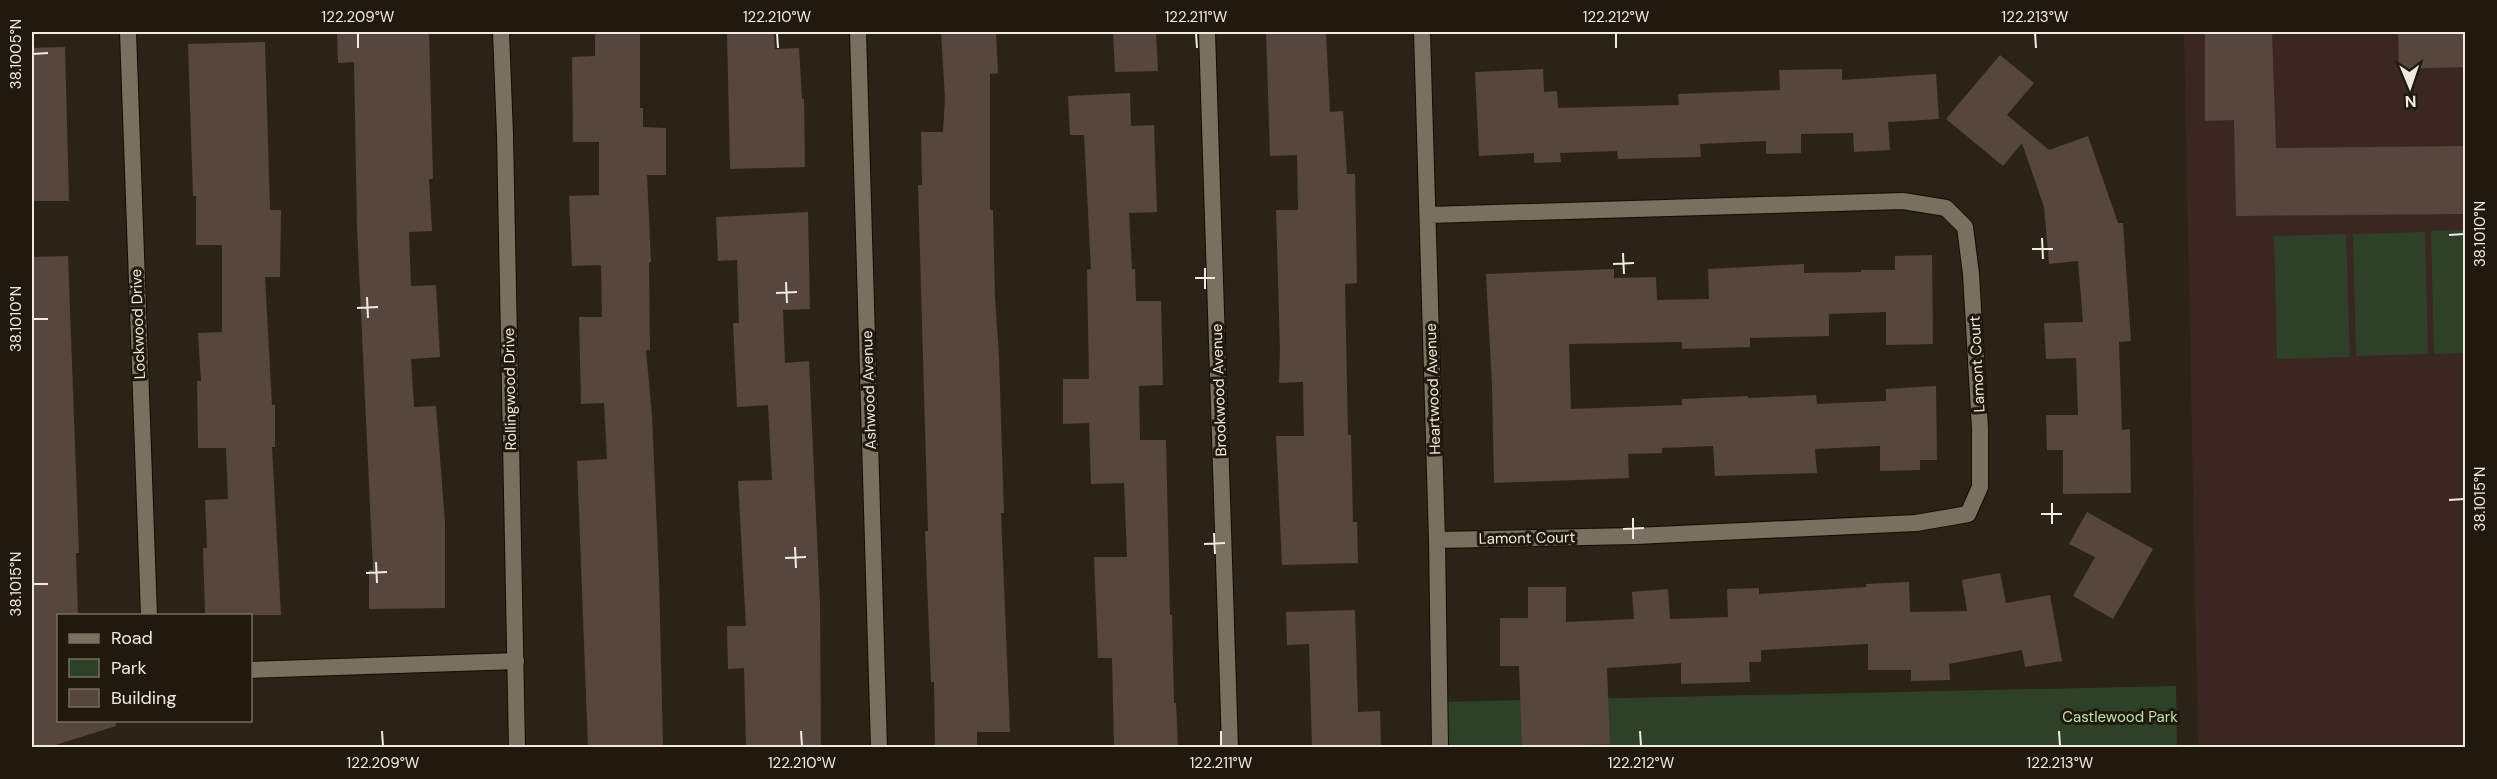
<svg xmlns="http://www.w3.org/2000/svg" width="2497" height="779" viewBox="0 0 2497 779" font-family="'DM Sans',sans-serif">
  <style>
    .education { fill: #3a2721 }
    .green { fill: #2e4128 }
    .building { fill: #56463d }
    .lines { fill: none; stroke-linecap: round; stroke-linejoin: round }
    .minor-casing { stroke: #130d02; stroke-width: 18 }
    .tertiary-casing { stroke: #130d02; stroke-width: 18 }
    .minor { stroke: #797060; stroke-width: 16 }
    .tertiary { stroke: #797060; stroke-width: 16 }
    .ticks { fill: none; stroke: #f0ebe2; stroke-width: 2 }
    .labels { text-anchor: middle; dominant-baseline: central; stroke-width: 6; stroke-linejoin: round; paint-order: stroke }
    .street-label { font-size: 15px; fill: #f0ebe2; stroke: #211a0c }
    .park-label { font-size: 15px; fill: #bae3ae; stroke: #211a0c }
    .neatline { fill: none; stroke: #f0ebe2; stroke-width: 2 }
    .ticks-label { font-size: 15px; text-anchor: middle; fill: #f0ebe2 }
  </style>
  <rect width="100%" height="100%" fill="#2b2416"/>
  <path class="education" d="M2184 32H2465V747H2198Z"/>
  <path class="green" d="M2465 230V353L2434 354 2431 231Z
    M2425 232 2428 354 2356 356 2353 234Z
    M2346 234 2350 357 2277 359 2274 236Z
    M2176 686 2177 747H1440L1439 702Z"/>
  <path class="building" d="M337 32H429L433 179H429L432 231 409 232 411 286 436 285 440 357 411 359 414 407 436 406 445 523V608L369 609V570H373L357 227 354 62 338 63Z
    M595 32H640V108H643V127L666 128V175H647L651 262 649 263 650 350H646L652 416 659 577 663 745 588 747 577 461 607 459 604 403 581 404 579 317H602L601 265 572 266 569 196 599 195V142H573L572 57 595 56Z
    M727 32H774L775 49 799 48 802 99H804L805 167 730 169Z
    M941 32H996L998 73 990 74V210H993L995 297 999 358 1004 513H1001L1010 732H977V747H935L934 682H931L925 531H928L918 185H922L921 132H943L945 99Z
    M1113 32H1156L1158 71 1115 72Z
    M1266 32H1326L1330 112 1343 111 1347 174H1355L1357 283 1345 284 1348 435H1351L1353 522H1357L1358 563 1282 565 1276 436H1304L1303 382 1279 383 1280 350 1276 210H1298L1297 155 1270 156Z
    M2205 32H2272L2276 148 2466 146V214L2236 216 2234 120 2205 121Z
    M2398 32H2466V67L2399 69Z
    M265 42 270 210H281L280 277H265L272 405H275V447H272L281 615H205L203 548H207L205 500 228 499 226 448H198L197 381H201L198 333 222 332V245H196V196H193L188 44Z
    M65 47 69 201H32V48Z
    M2000 55 2034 83 2007 115 2049 150 2088 136 2118 223H2123L2131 341 2119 342 2122 430 2130 429 2131 493 2063 494V450H2047L2046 415H2078L2076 358 2046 359 2044 323 2083 322 2078 261 2049 264 2044 207 2022 143 2003 166 1946 119Z
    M1543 69 1544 92 1557 91 1558 108 1679 105 1678 94 1780 90 1779 70 1842 69V80L1936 74 1939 119 1888 122 1890 150 1854 152 1853 133 1801 134V153L1766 154V141L1700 144 1701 157 1618 159 1617 151 1560 153 1561 162 1534 163V153L1479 156 1475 72Z
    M1130 93 1131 126 1154 125 1157 212 1129 213 1132 269H1135L1136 301H1161L1163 385 1139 386 1140 440H1166L1170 615H1172L1174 703H1176L1178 747H1114L1112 658H1098L1094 557H1127L1124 483 1091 484 1089 423 1063 424V379H1089L1087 270 1091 269 1084 135H1070L1068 96Z
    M808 212 810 309 783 310 785 363 809 361 820 604 821 747H746L744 668 728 669 727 626H746L738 481 772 480 768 405 737 407 733 323H739L737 260 718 261 716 217Z
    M1932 255 1933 344 1886 345V312L1829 314V336L1750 338V347L1682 349V342L1569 344 1571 409 1682 405V399L1748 396V398L1816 395 1817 404 1886 401V389L1936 386 1937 460H1920V470L1880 471V446L1815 449 1817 473 1715 476 1713 446 1662 448V453L1628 454 1629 478 1494 483 1492 386 1486 274 1614 269V278L1656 277 1657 300 1709 299 1708 269 1804 264V273L1861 272V270H1895V256Z
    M68 256 79 553H76L78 615H58V720H115L116 726 49 747H32V257Z
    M2087 512 2153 549 2113 619 2073 596 2095 557 2069 544Z
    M2000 573 2006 603 2050 595 2062 661 2025 667 2022 650 1949 664 1950 680 1911 681V670H1868V644L1761 650V662H1749L1750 682 1681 684V663L1607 668 1610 744 1522 747 1519 666H1500V618H1528V587H1566V622L1634 619 1632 592 1668 589 1670 619 1728 617 1727 589 1759 588V594L1866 587V584L1909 582 1910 612 1967 611 1962 580Z
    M1355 610 1358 712 1380 711 1381 747H1312L1309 644 1287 645 1286 612Z"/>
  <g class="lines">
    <defs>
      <path id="minor" d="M128 32 149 616
        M858 32 879 748
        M1207 32 1230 748
        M1422 32 1437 540 1440 748
        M1428 215 1903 201 1946 208 1965 227 1971 274 1980 429V487L1968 514 1916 523 1635 536 1437 540
        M250 670 516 661"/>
      <path id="tertiary" d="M501 32 505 135 517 748"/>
    </defs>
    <use href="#minor" class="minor-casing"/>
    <use href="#tertiary" class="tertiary-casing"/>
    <use href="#minor" class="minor"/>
    <use href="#tertiary" class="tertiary"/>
  </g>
  <path class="ticks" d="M358 33V48M777 33 778 48M1196 33 1197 48M1616 33V48M2035 33 2036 48M33 54 48 53M2449 235 2464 234M2042 238 2043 259M2032 249H2053M1623 253 1624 274M1613 264 1634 263M1205 268V289M1195 278H1215M786 282 787 303M776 293 797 292M367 297 368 318M357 308 378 307M33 319H48M2449 500 2464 499M2052 503V524M2041 514H2062M1633 518V539M1623 529 1644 528M1214 533 1215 554M1204 544 1225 543M795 547 796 568M785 558 806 557M376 562 377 583M366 573 387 572M33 584H48M382 731 383 746M801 731 802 746M1221 731V746M1640 731 1641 746M2059 731 2060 746"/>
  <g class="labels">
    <g class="street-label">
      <text transform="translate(138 324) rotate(-92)">Lockwood Drive</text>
      <text transform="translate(1977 364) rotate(-93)">Lamont Court</text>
      <text transform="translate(510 389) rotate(-91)">Rollingwood Drive</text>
      <text transform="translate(1433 389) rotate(-92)">Heartwood Avenue</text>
      <text transform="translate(869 390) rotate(-92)">Ashwood Avenue</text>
      <text transform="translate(1219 390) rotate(-92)">Brookwood Avenue</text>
      <text transform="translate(1527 538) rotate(-1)">Lamont Court</text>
    </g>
    <g class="park-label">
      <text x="2120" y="717">Castlewood Park</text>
    </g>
  </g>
  <rect width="2497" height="779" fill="none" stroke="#211a0c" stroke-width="66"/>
  <rect x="57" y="614" width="195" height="108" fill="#211a0c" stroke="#746e62" stroke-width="1.5"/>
  <rect x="69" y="634" width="30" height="9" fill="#797060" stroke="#746e62" stroke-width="1.5"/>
  <text x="111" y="644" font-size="18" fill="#f0ebe2">Road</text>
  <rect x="69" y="659" width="30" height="18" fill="#2e4128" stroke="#746e62" stroke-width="1.5"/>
  <text x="111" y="674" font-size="18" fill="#f0ebe2">Park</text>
  <rect x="69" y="689" width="30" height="18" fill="#56463d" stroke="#746e62" stroke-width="1.5"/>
  <text x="111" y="704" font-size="18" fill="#f0ebe2">Building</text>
  <g transform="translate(2410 87) rotate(178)" stroke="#211a0c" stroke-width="4.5" paint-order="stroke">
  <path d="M0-4.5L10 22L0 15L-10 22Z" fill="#f0ebe2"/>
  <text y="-9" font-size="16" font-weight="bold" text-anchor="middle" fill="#f0ebe2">N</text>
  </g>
  <rect x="33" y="33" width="2431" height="713" class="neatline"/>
  <g class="ticks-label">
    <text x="358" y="22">122.209°W</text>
    <text x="777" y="22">122.210°W</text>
    <text x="1196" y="22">122.211°W</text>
    <text x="1616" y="22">122.212°W</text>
    <text x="2035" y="22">122.213°W</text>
    <text transform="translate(16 54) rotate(-90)" y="5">38.1005°N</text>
    <text transform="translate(2480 234) rotate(-90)" y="5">38.1010°N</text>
    <text transform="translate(16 319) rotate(-90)" y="5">38.1010°N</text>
    <text transform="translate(2480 499) rotate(-90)" y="5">38.1015°N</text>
    <text transform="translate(16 584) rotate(-90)" y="5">38.1015°N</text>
    <text x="383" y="768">122.209°W</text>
    <text x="802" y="768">122.210°W</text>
    <text x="1221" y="768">122.211°W</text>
    <text x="1641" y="768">122.212°W</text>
    <text x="2060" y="768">122.213°W</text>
  </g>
</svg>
